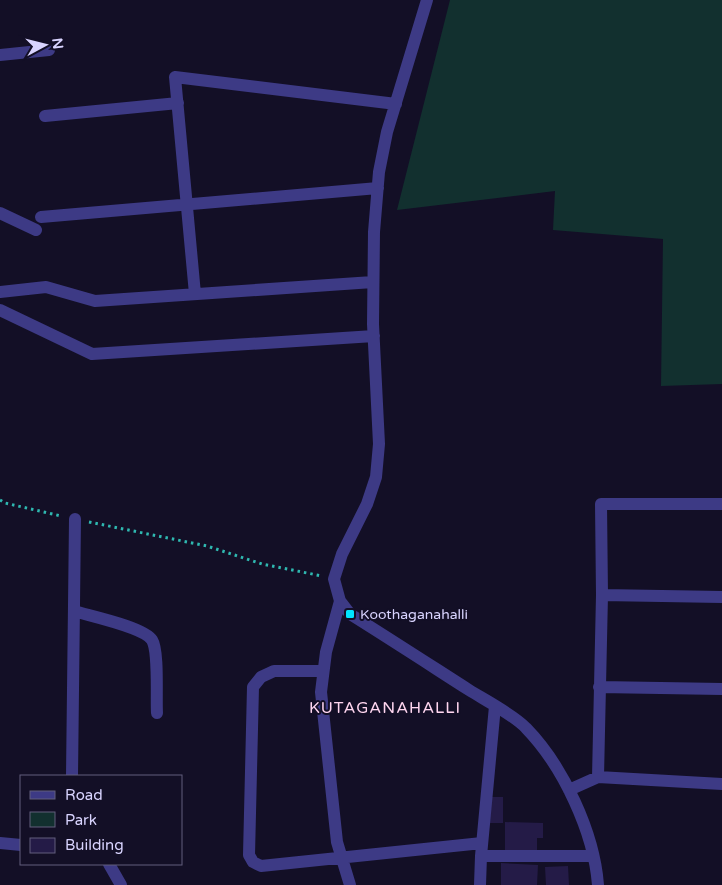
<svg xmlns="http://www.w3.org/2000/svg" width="722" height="885" viewBox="0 0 722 885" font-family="'Varela Round',sans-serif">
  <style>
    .green { fill: #12302f }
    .building { fill: #241b47 }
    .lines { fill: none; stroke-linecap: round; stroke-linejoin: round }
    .path { stroke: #2fb8b0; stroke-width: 3; stroke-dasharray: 2.5 4; stroke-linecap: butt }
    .minor { stroke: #3d3a85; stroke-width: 12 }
    .poi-dot { fill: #00e5ff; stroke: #130f26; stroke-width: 2 }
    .labels { text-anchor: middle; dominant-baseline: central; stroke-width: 4; stroke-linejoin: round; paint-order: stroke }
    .poi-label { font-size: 14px; fill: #d9d4ff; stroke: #130f26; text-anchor: start }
    .quarter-label { font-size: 16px; letter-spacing: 1px; fill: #ffd6f0; stroke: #130f26 }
  </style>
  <rect width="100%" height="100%" fill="#130f26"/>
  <path class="green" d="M450 0H722V384L661 386 663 239 553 230 555 191 397 210Z"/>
  <path class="building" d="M487 797H503V823H487Z
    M505 822 543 823V838H537V852H505Z
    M501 863 538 865 537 885H501Z
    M568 866 569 885H546L545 867Z"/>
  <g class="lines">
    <path class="path" d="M0 500 5 503 61 516
      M89 522 207 546 262 564 322 576"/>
    <path class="minor" d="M427 0 387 132 379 172 374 232 373 324 379 444 376 477 367 504 342 554 334 579 340 601 350 614C390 639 430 665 469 690 485 700 514 715 526 728 563 766 594 832 598 885
      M0 55 49 50
      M45 116 178 103
      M0 213 36 230
      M41 217 378 188
      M0 292 46 287 95 301 373 282
      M195 294 175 77 396 104
      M0 310 92 354 374 336
      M602 595 722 597
      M340 601 326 652 321 692 337 842 350 885
      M74 611C90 616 144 627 152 640 159 651 156 697 157 713
      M323 671H274L261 677 253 687 249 855 253 862 261 866 482 843
      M599 687 722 689
      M72 776 75 519
      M598 777 602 595 601 504H722
      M569 790 598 777 722 784
      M0 843 21 845
      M481 856H592
      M109 864 121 885
      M480 885 481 856 495 706"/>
  </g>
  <rect class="poi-dot" x="345" y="609" width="10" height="10" rx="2.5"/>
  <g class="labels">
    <g class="poi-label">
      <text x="360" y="614">Koothaganahalli</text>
    </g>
    <g class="quarter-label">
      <text x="385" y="708">KUTAGANAHALLI</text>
    </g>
  </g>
  <rect x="20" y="775" width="162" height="90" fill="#130f26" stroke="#625e7d"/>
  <rect x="30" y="791" width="25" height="8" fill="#3d3a85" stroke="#625e7d"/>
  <text x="65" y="800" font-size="15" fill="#d9d4ff">Road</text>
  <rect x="30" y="812" width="25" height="15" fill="#12302f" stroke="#625e7d"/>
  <text x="65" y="825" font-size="15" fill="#d9d4ff">Park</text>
  <rect x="30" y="838" width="25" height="15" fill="#241b47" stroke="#625e7d"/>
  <text x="65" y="850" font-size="15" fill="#d9d4ff">Building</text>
  <g transform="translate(45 45) rotate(83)" stroke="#130f26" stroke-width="4" paint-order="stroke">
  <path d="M0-4L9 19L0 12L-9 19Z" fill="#d9d4ff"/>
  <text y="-8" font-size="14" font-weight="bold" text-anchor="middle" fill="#d9d4ff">N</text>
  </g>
</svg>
